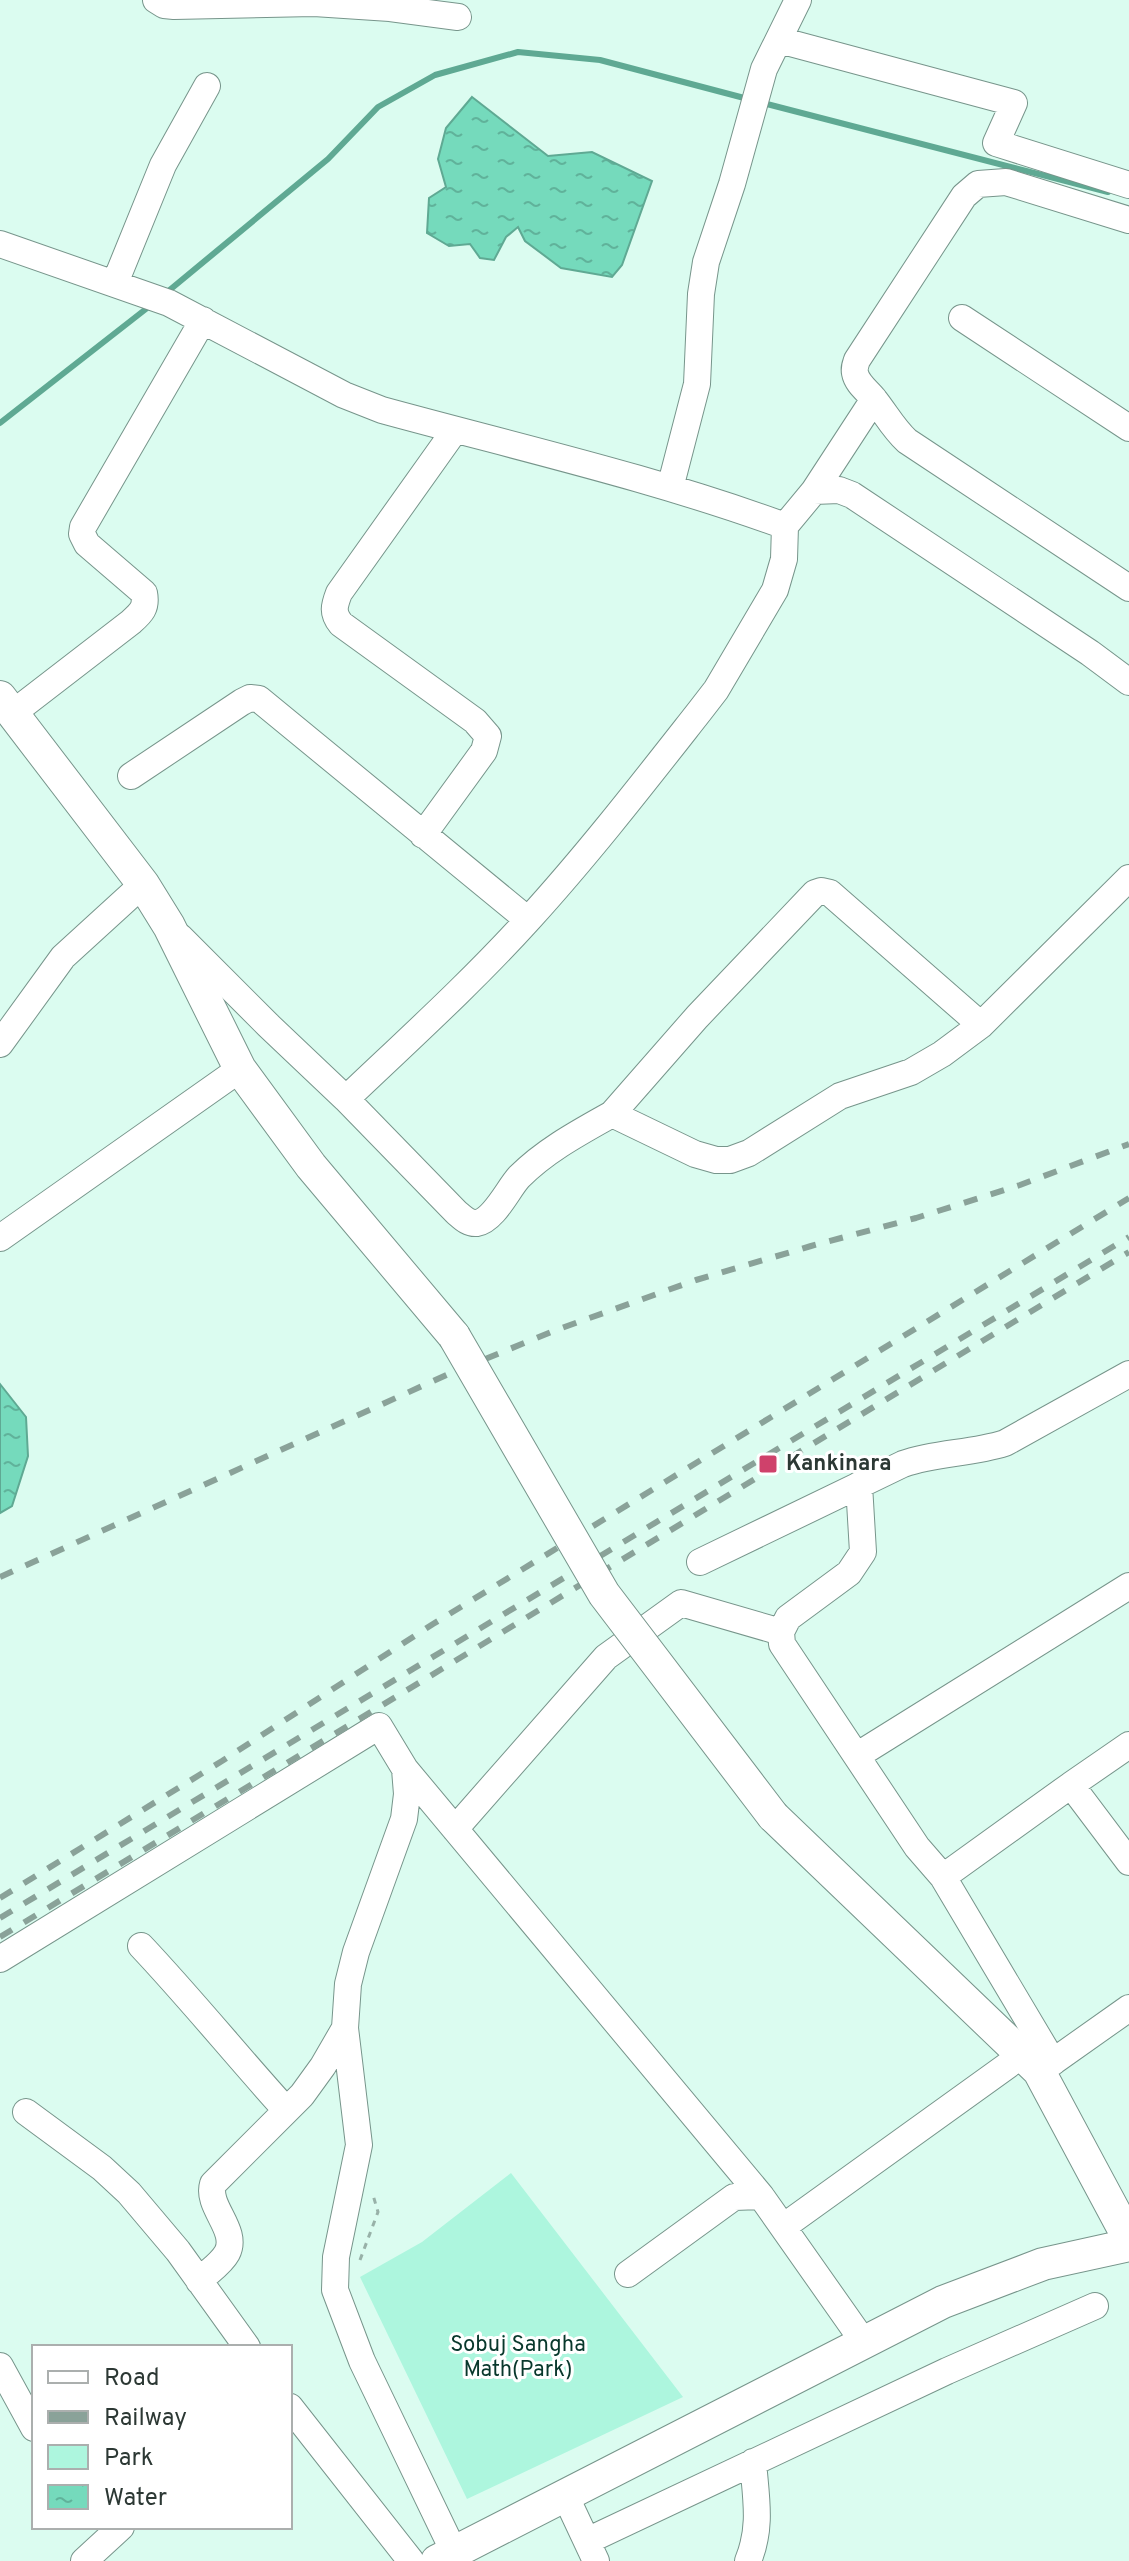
<svg xmlns="http://www.w3.org/2000/svg" width="1129" height="2561" viewBox="0 0 1129 2561" font-family="Overpass,sans-serif">
  <style>
    .park { fill: #adf6de }
    .water { fill: url(#water-ripples); stroke: #5fa993; stroke-width: 2 }
    .lines { fill: none; stroke-linecap: round; stroke-linejoin: round }
    .stream { stroke: #5fa993; stroke-width: 6 }
    .minor-casing { stroke: #77958b; stroke-width: 28 }
    .major-casing { stroke: #77958b; stroke-width: 34 }
    .path { stroke: #98b1a8; stroke-width: 3; stroke-dasharray: 6 6; stroke-linecap: butt }
    .minor { stroke: #fff; stroke-width: 26 }
    .major { stroke: #fff; stroke-width: 32 }
    .rail { stroke: #8aa299; stroke-width: 6; stroke-dasharray: 14 14; stroke-linecap: butt }
    .major-bridge-casing { stroke: #77958b; stroke-width: 34; stroke-linecap: butt }
    .major-bridge { stroke: #fff; stroke-width: 32 }
    .poi-dot { fill: #cf416b; stroke: #fff; stroke-width: 3 }
    .labels { text-anchor: middle; dominant-baseline: central; stroke-width: 6; stroke-linejoin: round; paint-order: stroke }
    .poi-label { font-size: 22px; font-weight: bold; fill: #2c3834; stroke: #fff; text-anchor: start }
    .park-label { font-size: 22px; fill: #08382c; stroke: #fff }
  </style>
  <defs>
    <pattern id="water-ripples" width="26" height="14" patternUnits="userSpaceOnUse" patternTransform="scale(2)"><rect width="26" height="14" fill="#75dabc"/><path d="M2 4q2-2 4 0t4 0M15 11q2-2 4 0t4 0" fill="none" stroke="#60b29a"/></pattern>
  </defs>
  <rect width="100%" height="100%" fill="#dbfcf0"/>
  <path class="park" d="M511 2173 683 2397 467 2499 360 2277 422 2242Z"/>
  <path class="water" d="M472 97 548 156 592 152 652 181 622 265 612 277 561 268 525 241 518 227 506 237 494 260 480 258 470 244 449 246 427 233 429 198 446 187 438 159 446 128Z
    M0 1384 26 1417 28 1456 12 1506 0 1513Z"/>
  <g class="lines">
    <path class="stream" d="M763 103 1108 192
      M166 293 328 159 378 107 435 75 518 52 600 60 748 99
      M0 423 151 305"/>
    <defs>
      <path id="minor" d="M156 0 164 5 174 6 314 3 390 8 458 17
        M779 40 1014 103 996 143 1129 185
        M1129 220 1006 182 978 184 964 196 857 360C855 366 854 368 855 373 857 384 868 391 874 399 886 414 893 428 907 441L1129 588
        M0 244 169 303 344 395 382 410C517 447 654 478 785 526L784 559 775 590 716 690 699 712C644 782 589 853 529 919 472 982 408 1040 346 1099
        M115 283 163 165 207 86
        M962 318 1129 428
        M670 488 697 384 701 294 706 262 732 184 764 69 798 0
        M814 491 874 399
        M785 526 814 491 839 490 852 495 1090 653 1129 682
        M13 713 131 622C141 613 147 608 144 593L87 544 82 534 83 527 203 320
        M131 776 242 702 250 698 259 699 528 920
        M423 835 484 751 488 736 475 721 341 624C332 613 334 606 339 593L455 430
        M180 937 268 1025 346 1099 456 1212C462 1217 468 1224 477 1223 494 1220 508 1189 519 1177 546 1150 580 1132 612 1114L695 1154 716 1160H730L749 1153 840 1096 911 1072 942 1054 981 1025 1129 878
        M0 1044 63 957 143 884
        M612 1114 697 1017 815 893 821 891 830 893 981 1025
        M0 1238 240 1069
        M859 1485 863 1552 849 1573 788 1618 781 1632 782 1644 917 1847 943 1877 1071 1785
        M700 1562 903 1464C936 1452 971 1454 1005 1443L1129 1374
        M1129 1745 1071 1785 1129 1862
        M858 1755 1129 1586
        M405 1769 761 2196
        M455 1829 606 1657 681 1603 781 1632
        M943 1877 1053 2062
        M141 1946C191 1999 237 2056 286 2110
        M0 1959 379 1726 405 1769 407 1794 404 1819 356 1952 348 1984 345 2028 359 2145 336 2257 335 2290 362 2361 454 2552
        M1040 2071 1129 2008
        M26 2112 102 2168 129 2193 178 2251 247 2347
        M783 2227 1022 2055
        M628 2274 734 2197 761 2196 863 2341
        M199 2281C208 2272 221 2264 227 2253 239 2230 206 2207 213 2184L302 2095 323 2066 345 2028
        M0 2366 34 2428
        M290 2407 411 2561
        M566 2497 596 2561
        M587 2541 947 2371 1095 2306
        M84 2561 121 2527
        M748 2561C762 2527 756 2499 753 2462"/>
      <path id="major" d="M0 697 143 884 169 926 240 1069 311 1166 454 1336
        M773 1816 1039 2071 1129 2239
        M437 2561 943 2302 1043 2264 1129 2245"/>
    </defs>
    <use href="#minor" class="minor-casing"/>
    <use href="#major" class="major-casing"/>
    <path class="path" d="M360 2260 378 2212 373 2195"/>
    <use href="#minor" class="minor"/>
    <use href="#major" class="major"/>
    <path class="rail" d="M0 1577 451 1373 556 1330 696 1280 811 1246 916 1218 1020 1185 1129 1144
      M0 1898 222 1761 433 1624 1129 1198
      M0 1918 1129 1237
      M0 1937 1129 1252"/>
    <defs>
      <path id="major-bridge" d="M454 1336 604 1594 773 1816"/>
    </defs>
    <use href="#major-bridge" class="major-bridge-casing"/>
    <use href="#major-bridge" class="major-bridge"/>
  </g>
  <rect class="poi-dot" x="758" y="1454" width="20" height="20" rx="4"/>
  <g class="labels">
    <g class="poi-label">
      <text x="786" y="1464">Kankinara</text>
    </g>
    <g class="park-label">
      <text x="518" y="2345">Sobuj Sangha<tspan x="518" dy="25">Math(Park)</tspan></text>
    </g>
  </g>
  <rect x="32" y="2345" width="260" height="184" fill="#ffffff" stroke="#abafae" stroke-width="2"/>
  <rect x="48" y="2371" width="40" height="12" fill="#ffffff" stroke="#abafae" stroke-width="2"/>
  <text x="104" y="2385" font-size="24" fill="#2c3834">Road</text>
  <rect x="48" y="2411" width="40" height="12" fill="#8aa299" stroke="#abafae" stroke-width="2"/>
  <text x="104" y="2425" font-size="24" fill="#2c3834">Railway</text>
  <rect x="48" y="2445" width="40" height="24" fill="#adf6de" stroke="#abafae" stroke-width="2"/>
  <text x="104" y="2465" font-size="24" fill="#2c3834">Park</text>
  <rect x="48" y="2485" width="40" height="24" fill="url(#water-ripples)" stroke="#abafae" stroke-width="2"/>
  <text x="104" y="2505" font-size="24" fill="#2c3834">Water</text>
</svg>
